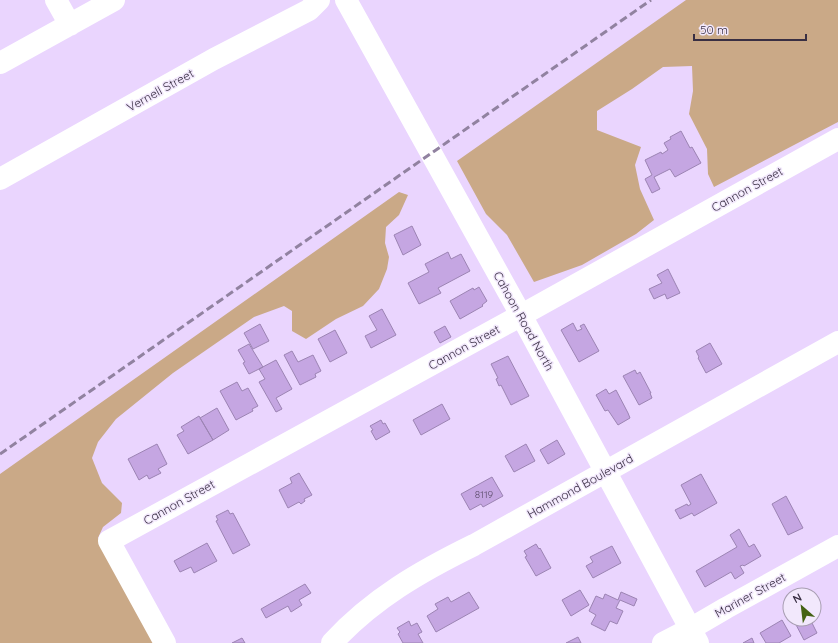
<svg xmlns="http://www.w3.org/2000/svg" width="838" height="643" viewBox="0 0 838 643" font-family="Quicksand,sans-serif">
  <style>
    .green { fill: #caa987 }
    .building { fill: #c5a6e2; stroke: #9c84b3 }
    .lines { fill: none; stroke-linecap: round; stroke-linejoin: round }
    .minor { stroke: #fff; stroke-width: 22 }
    .major { stroke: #fff; stroke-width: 22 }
    .rail { stroke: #9182a0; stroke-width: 3; stroke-dasharray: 8 4; stroke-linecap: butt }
    .labels { text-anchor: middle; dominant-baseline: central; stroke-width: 3; stroke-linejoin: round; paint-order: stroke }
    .number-label { font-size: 10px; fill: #5c4d6b }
    .street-label { font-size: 12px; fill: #392f43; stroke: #f2e8fc }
  </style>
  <rect width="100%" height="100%" fill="#ead5fe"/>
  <path class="green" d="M686 0H838V122L714 187 708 174 707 149 689 114 693 91 692 66 663 67 632 89 597 111V130L641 147 635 165 640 189 654 220 636 234 582 265 534 282 507 235 486 214 457 161Z
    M399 192 408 195 399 215 386 227 385 243 389 257 387 269 379 289 363 306 336 319 306 339 292 331V311L284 306 254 317 173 373 116 419 98 442 92 458 102 483 122 503 121 513 103 527 98 538 155 643H0V474Z"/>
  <path class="building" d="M681 131 690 148 692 147 701 163 675 177 670 169 654 177 660 189 652 193 645 179 652 175 645 160 661 152 662 154 668 150 664 143 671 139 670 137Z
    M412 226 421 245 403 255 394 235Z
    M448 252 451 259 461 254 470 271 438 288 441 293 419 304 408 283 429 272 425 264Z
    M668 269 680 293 667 299 665 294 654 299 649 289 662 283 657 275Z
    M479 287 487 301 482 305 483 306 460 319 450 301 473 288 474 290Z
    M382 309 396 335 371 348 365 336 377 330 369 316Z
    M573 323 577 331 582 329 580 326 584 324 599 351 579 362 561 330Z
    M260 324 269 341 253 349 244 333Z
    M445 326 451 337 440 343 434 332Z
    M335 330 347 353 330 362 318 339Z
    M710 343 722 364 706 373 698 358 699 357 696 351Z
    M249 344 263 367 249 374 243 363 245 362 238 350Z
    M292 351 298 362 313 355 321 371 315 374 316 377 300 385 284 355Z
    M508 356 529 396 511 405 501 385 499 386 496 379 498 378 491 364Z
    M276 360 292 389 276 398 282 409 276 412 259 382 265 379 259 369Z
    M635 370 637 374 640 372 651 393H650L652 398 639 405 623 376Z
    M237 382 242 391 248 388 258 406 252 409 253 411 236 420 220 391Z
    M606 389 609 394 616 390 628 413 630 418 618 425 608 410 605 411 596 395Z
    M442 404 450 419 421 435 413 420Z
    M217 408 229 430 213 440 200 418Z
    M199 416 213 440 188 454 177 435 184 431 181 427Z
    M381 420 383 424 385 423 390 432 376 440 371 431 373 430 370 426Z
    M557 440 565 454 548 464 540 450Z
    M157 444 167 464 158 469 161 473 149 479 147 475 139 480 128 459Z
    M526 444 535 461 514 472 505 456Z
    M299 473 312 495 304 499 305 501 301 504 299 502 288 508 279 490 292 483 290 478Z
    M701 474 717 503 694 516 692 513 680 519 675 510 687 504 688 506 691 504 681 485Z
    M492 477 503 496 483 507 481 504 470 510 461 494Z
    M786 496 803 528 788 535 772 504Z
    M228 510 230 514 233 513 250 545 233 554 216 521 218 520 216 516Z
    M739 529 749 547 754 544 761 556 744 566 743 565 740 566 744 573 735 579 731 572 705 587 696 571 737 547 730 535Z
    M207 543 217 561 194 573 191 567 180 572 174 561Z
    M536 544 539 549 540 548 551 568 536 576 525 557 527 556 524 551Z
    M612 546 621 563 593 578 586 566 593 562 590 557Z
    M305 584 311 593 299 600 302 605 291 612 288 606 266 618 261 609Z
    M580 590 589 605 571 616 562 600Z
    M469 592 479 608 436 632 427 616 438 609 435 604 448 597 451 602Z
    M621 592 637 599 634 606 620 600 616 608 623 611 617 624 610 621 605 631 591 624 596 615 589 611 596 596 603 599 605 594 618 600Z
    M793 619H810L817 633 804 640Z
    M782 620 791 636 779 643H766L760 633Z
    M409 621 411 626 417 623 422 632 418 634 423 643H403L398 634 400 632 397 628Z
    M578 637 581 643H566Z
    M242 638 245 643H232Z
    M752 638 754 643H743Z"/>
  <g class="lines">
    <path class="minor" d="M56 0 70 25
      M0 63 114 0
      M0 179 214 59 309 10 319 0
      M165 643 109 541 509 322 838 139
      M332 643C372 599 421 571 474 545L838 342
      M663 643 690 629 726 608 838 546"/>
    <path class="major" d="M346 0 521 315 698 643"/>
    <path class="rail" d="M0 454 651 0"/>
  </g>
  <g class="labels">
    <g class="number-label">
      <text x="484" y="494">8119</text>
    </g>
    <g class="street-label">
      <text transform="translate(160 90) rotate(-29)">Vernell Street</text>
      <text transform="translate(747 189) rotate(-29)">Cannon Street</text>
      <text transform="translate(524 321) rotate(61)">Cahoon Road North</text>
      <text transform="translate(464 347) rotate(-29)">Cannon Street</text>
      <text transform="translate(580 486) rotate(-29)">Hammond Boulevard</text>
      <text transform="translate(179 502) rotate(-29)">Cannon Street</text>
      <text transform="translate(750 595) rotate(-29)">Mariner Street</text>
    </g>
  </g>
  <g transform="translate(802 607) rotate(332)"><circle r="19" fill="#f2e8fc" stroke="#a89eb2"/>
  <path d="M0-3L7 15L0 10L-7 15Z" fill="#456214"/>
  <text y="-6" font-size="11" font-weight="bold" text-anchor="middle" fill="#392f43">N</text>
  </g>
  <path d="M694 34v6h112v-6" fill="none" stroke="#392f43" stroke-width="2"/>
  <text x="700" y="34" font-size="12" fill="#392f43" stroke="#f2e8fc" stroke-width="3" paint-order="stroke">50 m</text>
</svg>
